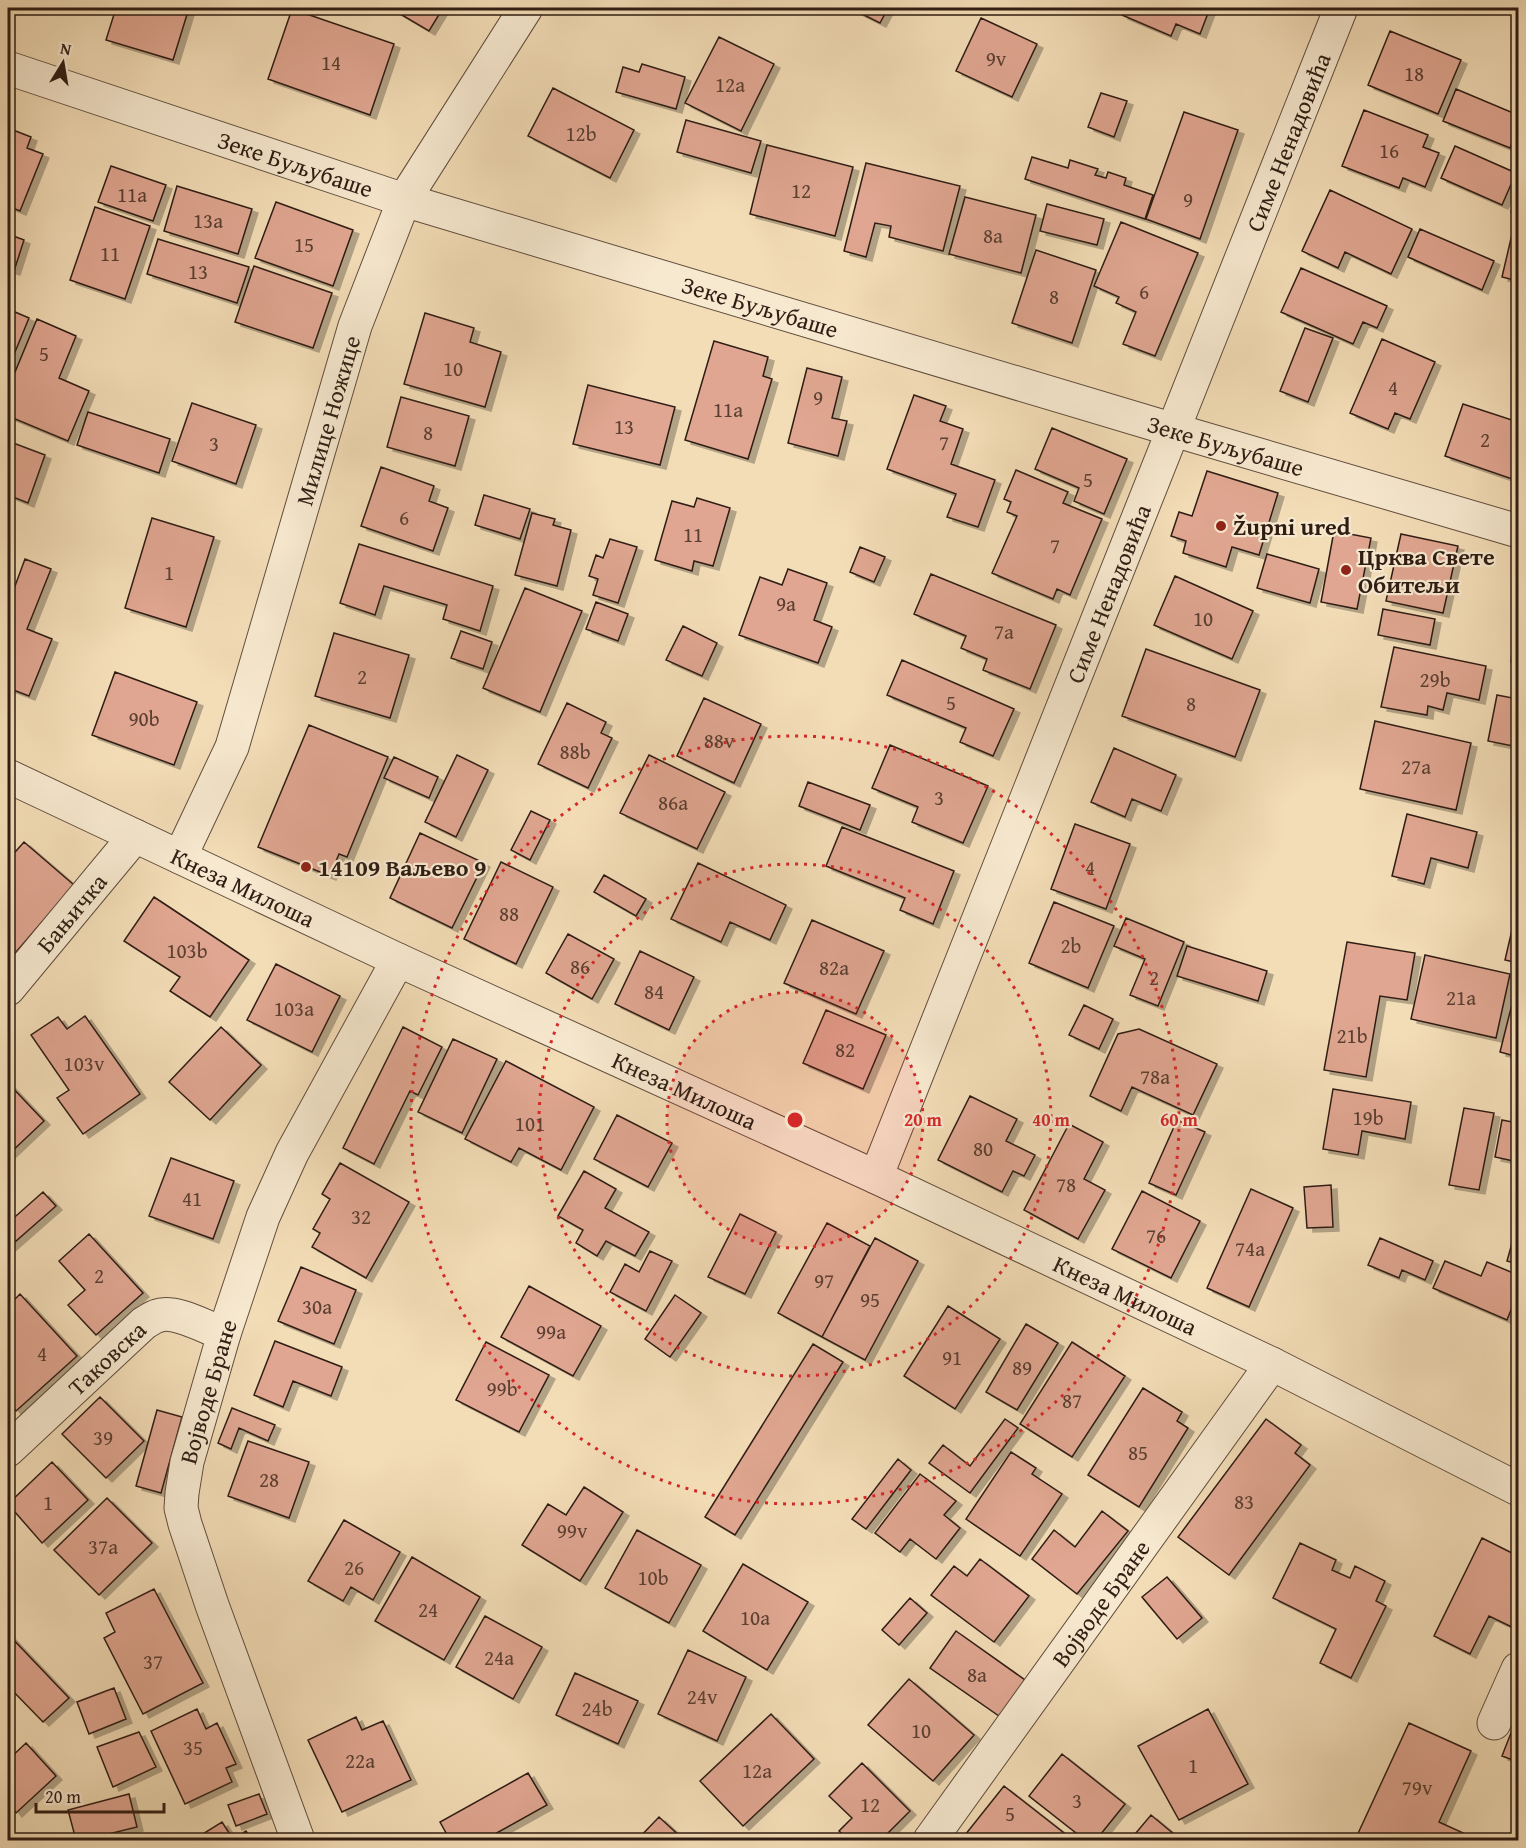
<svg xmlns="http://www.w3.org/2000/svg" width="1526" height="1848" viewBox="0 0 1526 1848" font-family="'Gentium Book Plus',serif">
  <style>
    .building { fill: #e0a691; stroke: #2f1d13; stroke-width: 1.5; filter: url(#shadow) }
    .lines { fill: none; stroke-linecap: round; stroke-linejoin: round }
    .minor-casing { stroke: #604d3c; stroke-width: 35 }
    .minor { stroke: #f7e9d0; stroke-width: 33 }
    .ring { fill: none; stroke: #d62828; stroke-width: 3; stroke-dasharray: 3 6 }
    .poi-dot { fill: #8f2418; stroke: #f7e9d0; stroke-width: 2 }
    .labels { text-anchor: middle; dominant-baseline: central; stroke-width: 4.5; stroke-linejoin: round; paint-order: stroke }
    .number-label { font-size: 21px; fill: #5b3f32 }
    .street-label { font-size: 24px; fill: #2f1d13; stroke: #f7e9d0 }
    .poi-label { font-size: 24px; font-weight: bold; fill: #2f1d13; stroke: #f7e9d0; text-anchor: start }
    .centre { fill: #d62828; stroke: #f7e9d0; stroke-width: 3 }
    .ring-label { font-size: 18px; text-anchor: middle; font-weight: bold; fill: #d62828; stroke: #f7e9d0; stroke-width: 4.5; stroke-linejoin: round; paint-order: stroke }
  </style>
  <defs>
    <filter id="shadow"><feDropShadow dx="6" dy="4" stdDeviation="0" flood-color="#0004"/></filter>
  </defs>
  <rect width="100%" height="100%" fill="#f3ddb7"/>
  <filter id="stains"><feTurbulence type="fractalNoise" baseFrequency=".00333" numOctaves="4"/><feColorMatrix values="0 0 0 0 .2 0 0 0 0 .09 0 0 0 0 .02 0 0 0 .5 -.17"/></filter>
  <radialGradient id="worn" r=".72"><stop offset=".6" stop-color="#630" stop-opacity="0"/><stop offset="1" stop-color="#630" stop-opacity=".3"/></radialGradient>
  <path class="building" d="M116 8H189L173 60 106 40Z
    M390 8H443L429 31Z
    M850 8H888L880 23Z
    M1125 8H1210L1200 34 1176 24 1171 36 1122 15Z
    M292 9 394 44 370 115 268 79Z
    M981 18 1037 44 1012 97 956 71Z
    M1390 31 1461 60 1438 114 1368 85Z
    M719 37 774 64 741 131 685 103Z
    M642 64 685 77 676 109 616 92 623 67 639 72Z
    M553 88 634 130 610 178 528 136Z
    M1456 89 1518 115V128L1510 148 1443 121Z
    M1101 93 1127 101 1114 137 1088 127Z
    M1364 110 1428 135 1423 147 1439 153 1425 187 1403 178 1399 188 1342 166Z
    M1184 112 1238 130 1200 239 1146 219Z
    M686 120 761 141 751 173 677 152Z
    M8 128 31 137 27 148 43 154 20 211 8 206Z
    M767 145 853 167 835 236 750 214Z
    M1455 146 1516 173 1502 205 1441 178Z
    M1032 157 1068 168 1070 160 1098 169 1095 175 1106 178 1108 172 1126 178 1124 185 1153 195 1145 219 1025 179Z
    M866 163 960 186 943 251 889 237 891 226 875 223 866 257 844 251Z
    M111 166 166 185 153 221 98 202Z
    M1518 179V214L1511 212Z
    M177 186 252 209 238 254 164 231Z
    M1330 190 1412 229 1391 274 1345 252 1338 268 1302 251Z
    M965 197 1036 215 1021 273 949 254Z
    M276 202 353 230 333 286 255 258Z
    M1047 204 1104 219 1097 245 1040 231Z
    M95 207 150 226 125 299 70 280Z
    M1516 217H1518V281L1502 277Z
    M1121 222 1198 253 1155 356 1123 344 1136 312 1116 303 1119 297 1094 286Z
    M1420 229 1494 261 1482 290 1408 257Z
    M8 234 24 240 14 271 8 269Z
    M158 239 249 267 237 303 147 274Z
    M1036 250 1096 270 1072 343 1012 323Z
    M254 266 332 293 313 348 235 322Z
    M1301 268 1387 306 1377 328 1363 322 1353 344 1281 312Z
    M8 309 29 318 8 369Z
    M425 313 474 328 470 342 501 352 485 407 404 384Z
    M37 319 76 336 59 378 89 391 68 441 8 416V389Z
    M1305 328 1333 338 1308 402 1280 391Z
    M1382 339 1435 362 1410 419 1395 413 1388 429 1350 413Z
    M714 341 768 357 763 376 772 379 748 459 685 440Z
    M807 368 842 377 832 418 847 421 838 456 788 443Z
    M588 385 675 407 660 465 573 444Z
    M914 395 946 406 940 421 963 429 951 464 995 480 978 527 947 517 956 494 887 469Z
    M401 397 469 416 455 466 387 447Z
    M192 403 256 425 236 484 172 461Z
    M1463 404 1518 422V481L1445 456Z
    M88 412 170 439 159 473 77 445Z
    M1052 428 1127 459 1104 514 1074 501 1079 488 1035 469Z
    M8 441 45 455 28 503 8 495Z
    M381 467 434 486 429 501 448 508 433 551 361 526Z
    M1016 470 1068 492 1063 503 1102 519 1070 595 1057 589 1053 599 992 573 1017 516 1007 512 1011 502 1004 499Z
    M1207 471 1278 493 1259 555 1232 547 1226 567 1183 553 1186 541 1171 536 1179 512 1192 516Z
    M484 495 530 509 520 539 475 525Z
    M697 498 730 508 713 566 694 561 692 571 655 560 672 501 694 507Z
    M532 513 555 519 553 525 571 530 557 586 515 575Z
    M152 518 214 537 186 627 125 608Z
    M1334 531 1371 538 1357 609 1321 602Z
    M1401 534 1458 546 1443 613 1386 601Z
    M610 539 637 547 618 603 593 595 598 579 589 576 596 555 603 558Z
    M359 544 493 586 480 631 443 619 447 605 384 586 375 615 340 603Z
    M860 547 885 557 874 582 850 572Z
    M1267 554 1319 569 1310 603 1257 588Z
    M25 559 51 569 27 629 52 639 29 696 8 688V605Z
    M788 569 827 583 814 620 832 627 818 663 739 635 760 577 782 585Z
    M931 574 1056 625 1030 689 983 670 987 659 961 648 966 636 914 614Z
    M1175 576 1253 611 1232 659 1154 625Z
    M525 588 582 611 540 712 483 688Z
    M596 602 628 614 618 641 586 629Z
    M1383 609 1435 619 1430 645 1378 635Z
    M683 626 717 643 702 676 666 660Z
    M1515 628 1518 629V663L1511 662Z
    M461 631 492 642 483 669 451 658Z
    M334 633 409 655 390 718 315 696Z
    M1394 647 1486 666 1479 700 1447 693 1443 710 1428 706 1427 715 1381 707Z
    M1146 649 1260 690 1235 757 1122 716Z
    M902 660 1014 709 993 756 960 742 966 728 887 695Z
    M115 672 197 702 174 765 92 735Z
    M1497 695 1518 699V747L1488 741Z
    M704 698 761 724 734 783 677 756Z
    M567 703 606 722 601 733 612 738 588 788 538 764Z
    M1375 721 1471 743 1456 810 1360 789Z
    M309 725 388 757 347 857 339 854 330 876 258 847Z
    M890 745 988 786 963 843 912 822 918 807 872 788Z
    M1114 748 1176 775 1161 811 1132 799 1125 817 1091 802Z
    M457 755 488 770 456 837 425 822Z
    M649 755 725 792 697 849 620 813Z
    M394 757 438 777 429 798 384 778Z
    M808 782 870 805 860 830 799 806Z
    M531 811 550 820 530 860 511 850Z
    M1407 814 1477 832 1468 868 1431 858 1424 884 1392 876Z
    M1075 824 1130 844 1106 909 1051 889Z
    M842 827 954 871 933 924 900 910 905 898 826 866Z
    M420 833 484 863 452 928 390 898Z
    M24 842 74 885 10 959 8 957V860Z
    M501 862 553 887 516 964 464 939Z
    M698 863 786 905 770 940 730 922 721 942 671 919Z
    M604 875 646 899 636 916 594 892Z
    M154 897 249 960 210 1017 170 991 180 977 124 941Z
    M1054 902 1114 926 1088 988 1029 963Z
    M1515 917 1518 918V963L1505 960Z
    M1126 918 1184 942 1158 1006 1130 995 1145 959 1114 946Z
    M812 920 884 951 856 1014 784 983Z
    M568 934 614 959 592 999 546 973Z
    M1347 942 1415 953 1407 1000 1380 996 1366 1077 1324 1070Z
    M1187 946 1267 971 1258 1001 1177 976Z
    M640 951 694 977 669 1030 615 1004Z
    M1425 955 1510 974 1496 1038 1411 1019Z
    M276 964 340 996 312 1052 247 1020Z
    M1518 980V1057L1500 1052Z
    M1084 1005 1113 1019 1099 1049 1069 1035Z
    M826 1010 886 1035 863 1089 803 1063Z
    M85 1016 140 1094 83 1134 57 1098 69 1090 31 1035 58 1017 67 1029Z
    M221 1027 261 1065 210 1120 169 1082Z
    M403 1027 442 1047 418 1095 410 1091 374 1164 343 1148Z
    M1139 1029 1217 1064 1193 1115 1132 1087 1121 1111 1090 1096 1118 1034Z
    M453 1039 497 1059 462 1133 418 1112Z
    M506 1061 594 1107 561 1170 519 1148 511 1162 465 1139Z
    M8 1083 44 1121 8 1155Z
    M1333 1089 1411 1102 1405 1139 1362 1131 1358 1155 1323 1149Z
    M970 1096 1017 1119 1006 1141 1035 1155 1024 1176 1013 1171 1002 1192 938 1160Z
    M1464 1108 1494 1113 1479 1190 1449 1185Z
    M617 1115 672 1143 648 1187 594 1159Z
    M1177 1120 1205 1132 1176 1195 1149 1183Z
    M1502 1120 1518 1123V1162L1495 1157Z
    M1069 1124 1103 1142 1084 1179 1105 1190 1078 1239 1024 1210Z
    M171 1158 234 1181 213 1239 149 1216Z
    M340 1163 409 1202 366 1278 312 1247 320 1233 313 1229 330 1199 322 1194Z
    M584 1171 616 1189 605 1208 649 1232 635 1256 606 1241 597 1256 576 1243 583 1230 558 1216Z
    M1331 1185 1333 1227 1307 1228 1304 1187Z
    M1251 1189 1293 1208 1249 1307 1207 1288Z
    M1142 1191 1200 1221 1171 1278 1112 1249Z
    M43 1192 56 1206 8 1248V1223Z
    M740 1214 776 1232 745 1294 708 1277Z
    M1518 1222V1264L1507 1261Z
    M827 1223 870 1246 822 1337 778 1313Z
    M89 1234 143 1293 96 1335 68 1305 85 1290 59 1261Z
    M875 1238 918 1261 865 1360 822 1337Z
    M1380 1238 1433 1261 1425 1280 1402 1270 1399 1278 1368 1265Z
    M650 1251 672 1261 646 1311 610 1292 625 1264 639 1272Z
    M1445 1261 1481 1276 1487 1262 1518 1275V1292L1507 1320 1433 1288Z
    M301 1267 356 1290 334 1344 278 1321Z
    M529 1286 601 1326 573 1376 501 1337Z
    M20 1294 77 1356 16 1411 8 1402V1355L13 1350 8 1344V1306Z
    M675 1295 701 1313 670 1357 645 1339Z
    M948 1306 1000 1339 955 1409 904 1376Z
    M1026 1324 1058 1343 1017 1410 986 1392Z
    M275 1341 342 1367 331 1396 293 1381 283 1407 254 1395Z
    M486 1342 549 1375 519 1432 456 1400Z
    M1072 1342 1125 1376 1072 1457 1020 1424Z
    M813 1344 843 1362 735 1535 705 1517Z
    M1143 1388 1182 1412 1177 1421 1188 1428 1139 1507 1088 1475Z
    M100 1397 144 1441 106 1478 62 1434Z
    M232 1408 275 1425 268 1441 239 1428 231 1449 218 1443Z
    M157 1410 182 1417 161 1493 136 1486Z
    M1005 1419 1018 1428 970 1493 929 1463 943 1445 970 1466Z
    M1266 1419 1301 1445 1295 1453 1310 1465 1229 1575 1178 1537Z
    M248 1441 309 1462 289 1518 228 1496Z
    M1011 1452 1036 1468 1032 1474 1062 1494 1020 1556 966 1519Z
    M898 1459 911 1470 866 1529 852 1519Z
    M52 1462 88 1500 42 1543 8 1504Z
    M920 1474 956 1501 944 1515 960 1528 936 1559 910 1539 900 1552 875 1533Z
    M584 1487 623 1512 580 1581 522 1545 548 1504 566 1515Z
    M107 1498 152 1543 99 1595 54 1550Z
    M1102 1511 1128 1531 1077 1594 1032 1559 1054 1530 1075 1547Z
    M344 1520 400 1552 373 1600 351 1587 343 1601 308 1581Z
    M637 1530 701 1565 669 1623 605 1588Z
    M1482 1538 1518 1556V1630L1489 1616 1470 1654 1434 1636Z
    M1300 1543 1336 1560 1332 1570 1350 1578 1355 1566 1385 1581 1376 1601 1386 1606 1351 1678 1320 1663 1336 1629 1273 1598Z
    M412 1557 480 1597 444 1660 375 1621Z
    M980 1559 1029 1596 994 1642 931 1595 954 1566 967 1576Z
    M743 1564 808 1602 767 1670 703 1631Z
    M1167 1577 1202 1618 1177 1639 1142 1597Z
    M154 1589 203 1683 143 1714 104 1638 115 1632 106 1613Z
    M910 1598 927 1613 899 1645 882 1630Z
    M485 1616 542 1647 513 1699 456 1667Z
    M956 1631 1025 1680 999 1716 930 1668Z
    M8 1634 69 1698 43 1722 8 1686Z
    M688 1650 746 1677 717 1741 658 1714Z
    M575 1673 638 1701 618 1744 556 1715Z
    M909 1679 974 1735 933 1781 868 1725Z
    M114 1688 126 1719 89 1734 77 1702Z
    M197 1709 206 1729 217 1723 236 1764 226 1768 232 1782 185 1804 151 1731Z
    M1208 1709 1248 1784 1179 1820 1138 1746Z
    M771 1714 814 1759 743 1826 700 1781Z
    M1518 1715V1762L1502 1756Z
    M356 1717 362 1730 383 1721 411 1780 342 1812 308 1740Z
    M1409 1723 1471 1751 1439 1822 1470 1836 1468 1840H1355Z
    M139 1732 156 1767 113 1787 97 1747Z
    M26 1743 56 1776 16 1813 8 1803V1760Z
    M1062 1754 1125 1804 1096 1840H1085L1029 1796Z
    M862 1763 910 1811 881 1840H849L839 1831 852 1818 829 1796Z
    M528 1773 547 1805 484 1840H450L440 1822Z
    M1004 1786 1073 1840H961Z
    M129 1794 137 1827 84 1840H76L68 1810Z
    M259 1794 267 1814 236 1826 228 1805Z
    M1151 1815 1181 1840H1130Z
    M659 1817 684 1840H637Z
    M222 1822 233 1839 246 1831 252 1840H193Z"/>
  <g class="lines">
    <defs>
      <g id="minor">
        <path id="s1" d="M8 68 404 200 1174 430 1518 531"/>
        <path id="s2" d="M8 776 398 960 876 1177 1272 1364 1518 1489"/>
        <path id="s3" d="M180 857 232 747 355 326 404 200 526 8"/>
        <path id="s4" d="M8 989 135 836"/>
        <path id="s5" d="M876 1177 1341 8"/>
        <path id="s6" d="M8 1450 144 1323C148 1321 153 1317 157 1316 174 1309 207 1328 224 1334"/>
        <path d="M1494 1723 1518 1669"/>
        <path id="s7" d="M298 1840 212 1605 185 1524 181 1508 182 1493 187 1462 224 1334 263 1217 292 1153 398 960"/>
        <path id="s8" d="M930 1840 1272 1364"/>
      </g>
    </defs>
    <use href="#minor" class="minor-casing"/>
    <use href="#minor" class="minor"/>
  </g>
  <circle cx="795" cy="1120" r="128" fill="#d62828" fill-opacity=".12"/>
  <g class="ring">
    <circle cx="795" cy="1120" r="128"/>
    <circle cx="795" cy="1120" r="256"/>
    <circle cx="795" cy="1120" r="384"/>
  </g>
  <g class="poi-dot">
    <circle cx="1221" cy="526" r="6"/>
    <circle cx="1346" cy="570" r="6"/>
    <circle cx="306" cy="867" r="6"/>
  </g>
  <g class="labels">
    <g class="number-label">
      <text x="996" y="58">9v</text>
      <text x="331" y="62">14</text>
      <text x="1414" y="73">18</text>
      <text x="730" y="84">12a</text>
      <text x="581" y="133">12b</text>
      <text x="1389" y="150">16</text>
      <text x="801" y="190">12</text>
      <text x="132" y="194">11a</text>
      <text x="1188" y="199">9</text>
      <text x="208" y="220">13a</text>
      <text x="993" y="235">8a</text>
      <text x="304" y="244">15</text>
      <text x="110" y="253">11</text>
      <text x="198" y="271">13</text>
      <text x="1144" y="291">6</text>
      <text x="1054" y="296">8</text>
      <text x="44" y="353">5</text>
      <text x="453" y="368">10</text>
      <text x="1393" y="387">4</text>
      <text x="818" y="397">9</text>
      <text x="728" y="409">11a</text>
      <text x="624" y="426">13</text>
      <text x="428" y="432">8</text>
      <text x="1485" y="439">2</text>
      <text x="944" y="442">7</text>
      <text x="214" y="443">3</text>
      <text x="1088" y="479">5</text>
      <text x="404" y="517">6</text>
      <text x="693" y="534">11</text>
      <text x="1055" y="545">7</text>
      <text x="169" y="572">1</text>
      <text x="786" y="603">9a</text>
      <text x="1203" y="618">10</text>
      <text x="1004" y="631">7a</text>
      <text x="362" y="676">2</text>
      <text x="1435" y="679">29b</text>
      <text x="951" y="702">5</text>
      <text x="1191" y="703">8</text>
      <text x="144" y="718">90b</text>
      <text x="719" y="740">88v</text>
      <text x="575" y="751">88b</text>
      <text x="1416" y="766">27a</text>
      <text x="939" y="797">3</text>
      <text x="673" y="802">86a</text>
      <text x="1090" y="867">4</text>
      <text x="509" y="913">88</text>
      <text x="1071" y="945">2b</text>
      <text x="187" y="950">103b</text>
      <text x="580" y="966">86</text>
      <text x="834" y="967">82a</text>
      <text x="1154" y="977">2</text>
      <text x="654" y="991">84</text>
      <text x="1461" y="997">21a</text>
      <text x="294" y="1008">103a</text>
      <text x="1352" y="1035">21b</text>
      <text x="845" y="1049">82</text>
      <text x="84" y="1063">103v</text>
      <text x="1155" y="1076">78a</text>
      <text x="1368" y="1117">19b</text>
      <text x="530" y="1123">101</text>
      <text x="983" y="1148">80</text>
      <text x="1066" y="1184">78</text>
      <text x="192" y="1198">41</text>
      <text x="361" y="1216">32</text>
      <text x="1156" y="1235">76</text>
      <text x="1250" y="1248">74a</text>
      <text x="99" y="1275">2</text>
      <text x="824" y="1280">97</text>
      <text x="870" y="1299">95</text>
      <text x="317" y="1306">30a</text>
      <text x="551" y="1331">99a</text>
      <text x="42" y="1353">4</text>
      <text x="952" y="1357">91</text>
      <text x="1022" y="1367">89</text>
      <text x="502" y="1388">99b</text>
      <text x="1072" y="1400">87</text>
      <text x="103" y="1437">39</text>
      <text x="1138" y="1452">85</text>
      <text x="269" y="1479">28</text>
      <text x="1244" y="1501">83</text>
      <text x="48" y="1502">1</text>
      <text x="572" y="1530">99v</text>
      <text x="103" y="1546">37a</text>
      <text x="354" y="1567">26</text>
      <text x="653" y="1577">10b</text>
      <text x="428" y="1609">24</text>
      <text x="755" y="1617">10a</text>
      <text x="499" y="1657">24a</text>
      <text x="153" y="1661">37</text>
      <text x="977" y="1674">8a</text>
      <text x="702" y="1696">24v</text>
      <text x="597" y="1708">24b</text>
      <text x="921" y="1730">10</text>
      <text x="193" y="1747">35</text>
      <text x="360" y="1760">22a</text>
      <text x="1193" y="1765">1</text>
      <text x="757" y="1770">12a</text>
      <text x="1417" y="1787">79v</text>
      <text x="1077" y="1800">3</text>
      <text x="870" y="1804">12</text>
      <text x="1010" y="1813">5</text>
    </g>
    <g class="street-label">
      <text stroke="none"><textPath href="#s5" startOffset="1114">Симе Ненадовића</textPath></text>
      <text stroke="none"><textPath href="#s1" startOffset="303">Зеке Буљубаше</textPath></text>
      <text stroke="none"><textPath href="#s1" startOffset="789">Зеке Буљубаше</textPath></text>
      <text stroke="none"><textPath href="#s3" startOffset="462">Милице Ножице</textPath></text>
      <text stroke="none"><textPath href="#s1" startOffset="1275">Зеке Буљубаше</textPath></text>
      <text stroke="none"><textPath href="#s5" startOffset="628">Симе Ненадовића</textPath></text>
      <text stroke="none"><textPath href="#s2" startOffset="260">Кнеза Милоша</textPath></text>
      <text stroke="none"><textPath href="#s4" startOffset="99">Бањичка</textPath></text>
      <text stroke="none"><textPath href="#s2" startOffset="746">Кнеза Милоша</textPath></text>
      <text stroke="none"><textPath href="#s2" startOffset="1232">Кнеза Милоша</textPath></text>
      <text stroke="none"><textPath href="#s6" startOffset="135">Таковска</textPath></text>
      <text stroke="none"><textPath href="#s7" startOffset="472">Војводе Бране</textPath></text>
      <text stroke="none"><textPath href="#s8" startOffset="292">Војводе Бране</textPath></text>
    </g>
    <g class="poi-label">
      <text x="1233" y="526">Župni ured</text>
      <text x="1358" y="556">Црква Свете<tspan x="1358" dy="28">Обитељи</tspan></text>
      <text x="318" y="867">14109 Ваљево 9</text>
    </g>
  </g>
  <circle cx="795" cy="1120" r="9" class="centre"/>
  <g class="ring-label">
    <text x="923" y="1126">20 m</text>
    <text x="1051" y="1126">40 m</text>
    <text x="1179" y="1126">60 m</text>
  </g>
  <rect width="1526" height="1848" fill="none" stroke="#f3ddb7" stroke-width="30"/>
  <rect x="9" y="9" width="1508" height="1830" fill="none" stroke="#2f1d13" stroke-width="3"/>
  <rect x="15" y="15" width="1496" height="1818" fill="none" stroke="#2f1d13" stroke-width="1.5"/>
  <g transform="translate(63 63) rotate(11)" stroke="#f7e9d0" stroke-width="4.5" paint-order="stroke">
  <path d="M0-4.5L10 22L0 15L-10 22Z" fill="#2f1d13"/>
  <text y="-9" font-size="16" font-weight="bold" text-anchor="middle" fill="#2f1d13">N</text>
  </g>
  <path d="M36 1803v9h128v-9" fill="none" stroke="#2f1d13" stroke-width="3"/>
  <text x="45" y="1803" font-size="18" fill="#2f1d13" stroke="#f7e9d0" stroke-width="4.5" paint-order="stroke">20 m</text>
  <rect width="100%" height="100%" filter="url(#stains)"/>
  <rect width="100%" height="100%" fill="url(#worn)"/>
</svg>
